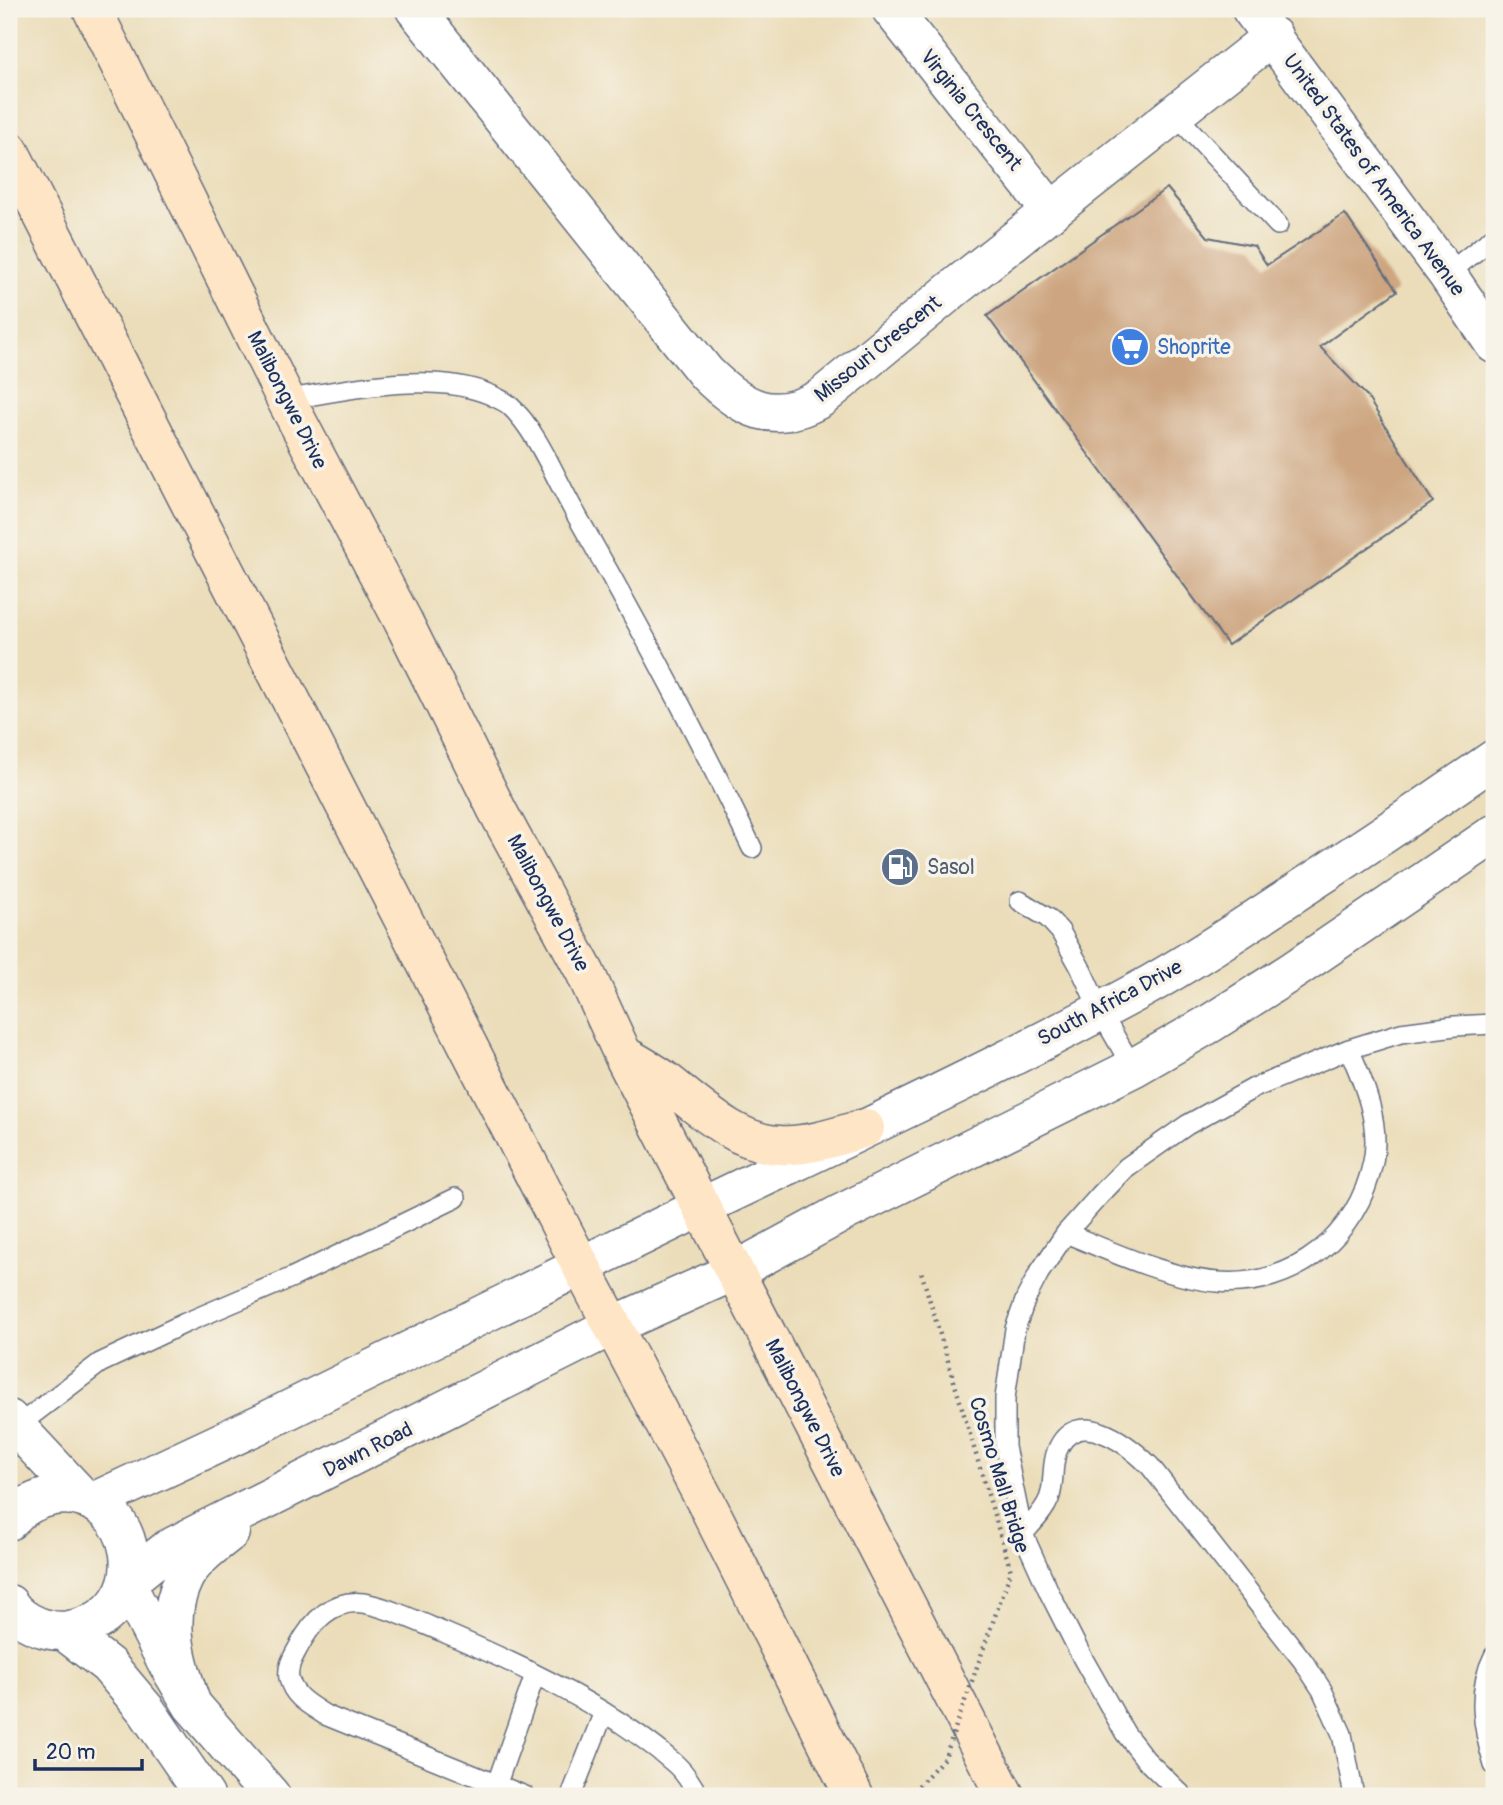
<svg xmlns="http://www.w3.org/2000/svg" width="1503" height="1805" viewBox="0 0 1503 1805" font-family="Pangolin,sans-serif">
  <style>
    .building { fill: #cda681 }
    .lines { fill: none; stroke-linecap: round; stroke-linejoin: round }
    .service-casing { stroke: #646c7e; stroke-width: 22 }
    .minor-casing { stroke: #646c7e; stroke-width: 41 }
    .tertiary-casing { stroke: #646c7e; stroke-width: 41 }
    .secondary-casing { stroke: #646c7e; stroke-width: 41 }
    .service { stroke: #fff; stroke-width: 19 }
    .minor { stroke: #fff; stroke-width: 38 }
    .tertiary { stroke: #fff; stroke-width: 38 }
    .secondary { stroke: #fee5c5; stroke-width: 38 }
    .path-bridge { stroke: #646c7e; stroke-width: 4.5; stroke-dasharray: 2 5; stroke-linecap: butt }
    .labels { text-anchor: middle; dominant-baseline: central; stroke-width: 7; stroke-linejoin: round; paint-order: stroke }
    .street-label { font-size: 21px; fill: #1b2f5e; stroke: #f7f3e8 }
    .shop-label { font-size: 21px; fill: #366cbe; stroke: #f7f3e8; text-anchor: start }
    .service-label { font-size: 21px; fill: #4e5e75; stroke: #f7f3e8; text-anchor: start }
  </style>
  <rect width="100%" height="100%" fill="#f7f3e8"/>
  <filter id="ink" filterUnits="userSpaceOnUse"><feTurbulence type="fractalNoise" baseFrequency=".0143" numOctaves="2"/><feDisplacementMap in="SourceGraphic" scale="14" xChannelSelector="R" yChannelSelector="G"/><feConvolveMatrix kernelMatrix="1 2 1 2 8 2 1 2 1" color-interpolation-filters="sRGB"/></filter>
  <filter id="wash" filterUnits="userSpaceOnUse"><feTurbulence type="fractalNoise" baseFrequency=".00686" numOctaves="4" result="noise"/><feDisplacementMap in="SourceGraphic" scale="28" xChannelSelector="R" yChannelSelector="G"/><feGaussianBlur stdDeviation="1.57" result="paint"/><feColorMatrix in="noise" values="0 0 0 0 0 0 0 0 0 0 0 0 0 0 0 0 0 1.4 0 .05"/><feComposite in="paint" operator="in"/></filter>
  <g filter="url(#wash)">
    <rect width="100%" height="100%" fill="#ebddb9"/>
    <g id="blocks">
      <path class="building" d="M1167 188 1208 237 1254 246 1267 265 1345 214 1397 291 1320 347 1366 395 1433 502 1228 645 987 316Z"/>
    </g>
  </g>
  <g filter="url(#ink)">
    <use href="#blocks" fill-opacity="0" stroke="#646c7e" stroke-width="2"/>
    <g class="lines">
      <defs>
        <path id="service" d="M1174 113 1278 225
          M1447 274 1494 237
          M286 400C346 389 434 370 491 395 496 398 505 401 509 405 536 429 556 479 573 509 637 620 697 733 752 848
          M1020 901 1048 918 1060 931 1080 967 1100 1011 1133 1068
          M1066 1233C1109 1251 1172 1279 1218 1282 1294 1288 1358 1236 1373 1162 1381 1124 1364 1083 1349 1049
          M16 1427 100 1363 185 1323 293 1277 456 1198
          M1023 1534C1032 1523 1044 1512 1049 1499 1055 1484 1051 1466 1057 1451 1076 1404 1128 1444 1150 1466L1303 1661 1322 1690 1342 1734 1354 1796
          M1494 1656C1476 1691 1483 1729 1494 1765
          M496 1786 535 1675
          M525 1796 325 1715C310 1705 293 1697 289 1678 287 1667 293 1657 298 1648 311 1623 331 1599 363 1603 385 1606 422 1623 443 1632 519 1664 611 1708 673 1762 683 1770 693 1785 698 1796
          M571 1796 604 1712
          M1183 1796 1146 1760 1125 1733 1082 1657 1050 1594 1023 1534 1005 1447V1398L1015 1329 1026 1298 1039 1273 1066 1233 1100 1195 1127 1167 1187 1125 1254 1088 1349 1049 1401 1033 1455 1026 1494 1024"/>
        <path id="minor" d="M415 9 706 373C742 409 773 426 821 398L953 289 1273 36
          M891 9 1051 211
          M1251 9 1447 274 1494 344
          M9 1419 83 1498
          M93 1502 262 1423 581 1266
          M9 1521C21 1507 36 1499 54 1496 139 1485 163 1613 70 1630 49 1634 21 1623 9 1604
          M128 1581 168 1549 207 1529 612 1326
          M127 1585 167 1663 192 1705 271 1796
          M64 1631 108 1665 146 1710 205 1796
          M192 1705C177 1664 163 1620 184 1578 194 1559 214 1545 230 1532"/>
        <path id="tertiary" d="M581 1266C767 1173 958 1089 1140 990 1187 964 1231 935 1275 906 1349 858 1422 809 1494 759
          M612 1326 735 1271 840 1214 1133 1068 1211 1023 1294 970 1494 834"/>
        <path id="secondary" d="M92 9 286 400 403 621 497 810 585 972 623 1055 1005 1796
          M9 150 581 1266 710 1510 854 1796
          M625 1056C639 1064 654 1072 667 1082 699 1107 736 1143 779 1145 808 1147 838 1136 865 1128"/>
      </defs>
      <use href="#service" class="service-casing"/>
      <use href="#minor" class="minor-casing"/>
      <use href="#tertiary" class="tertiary-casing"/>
      <use href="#secondary" class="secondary-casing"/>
      <use href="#service" class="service"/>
      <use href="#minor" class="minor"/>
      <use href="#tertiary" class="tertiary"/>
      <use href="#secondary" class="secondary"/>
      <path class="path-bridge" d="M909 1796 945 1757 1011 1571 920 1268"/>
    </g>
  </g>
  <defs>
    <symbol id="supermarket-disc" viewBox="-11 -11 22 22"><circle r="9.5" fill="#3f7fe0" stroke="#f7f3e8"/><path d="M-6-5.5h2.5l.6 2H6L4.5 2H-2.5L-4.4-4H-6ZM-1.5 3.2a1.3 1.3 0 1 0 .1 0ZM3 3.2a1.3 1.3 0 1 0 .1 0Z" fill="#fff"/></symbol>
    <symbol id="fuel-disc" viewBox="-11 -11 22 22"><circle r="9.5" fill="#5c6f8a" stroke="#f7f3e8"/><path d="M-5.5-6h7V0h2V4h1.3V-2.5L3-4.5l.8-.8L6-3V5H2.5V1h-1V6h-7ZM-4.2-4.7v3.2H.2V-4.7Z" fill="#fff"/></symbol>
  </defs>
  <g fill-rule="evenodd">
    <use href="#supermarket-disc" x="1108" y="325" width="44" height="44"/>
    <use href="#fuel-disc" x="878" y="845" width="44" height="44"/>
  </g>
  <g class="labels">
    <g class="street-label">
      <text transform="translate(971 110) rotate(51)">Virginia Crescent</text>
      <text transform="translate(1374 175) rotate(54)">United States of America Avenue</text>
      <text transform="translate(878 349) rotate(-39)">Missouri Crescent</text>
      <text transform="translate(287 400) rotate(63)">Malibongwe Drive</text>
      <text transform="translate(548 903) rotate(62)">Malibongwe Drive</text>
      <text transform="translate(1110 1003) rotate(-28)">South Africa Drive</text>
      <text transform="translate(805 1408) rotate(63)">Malibongwe Drive</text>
      <text transform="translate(368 1450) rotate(-27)">Dawn Road</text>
      <text transform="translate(999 1475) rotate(73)">Cosmo Mall Bridge</text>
    </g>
    <g class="shop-label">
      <text x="1157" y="347">Shoprite</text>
    </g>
    <g class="service-label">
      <text x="927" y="867">Sasol</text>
    </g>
  </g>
  <rect width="1503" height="1805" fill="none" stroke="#f7f3e8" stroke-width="35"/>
  <path d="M35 1759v10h107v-10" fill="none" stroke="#1b2f5e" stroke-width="3.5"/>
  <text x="46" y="1759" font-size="21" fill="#1b2f5e" stroke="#f7f3e8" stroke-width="5" paint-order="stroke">20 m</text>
</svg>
